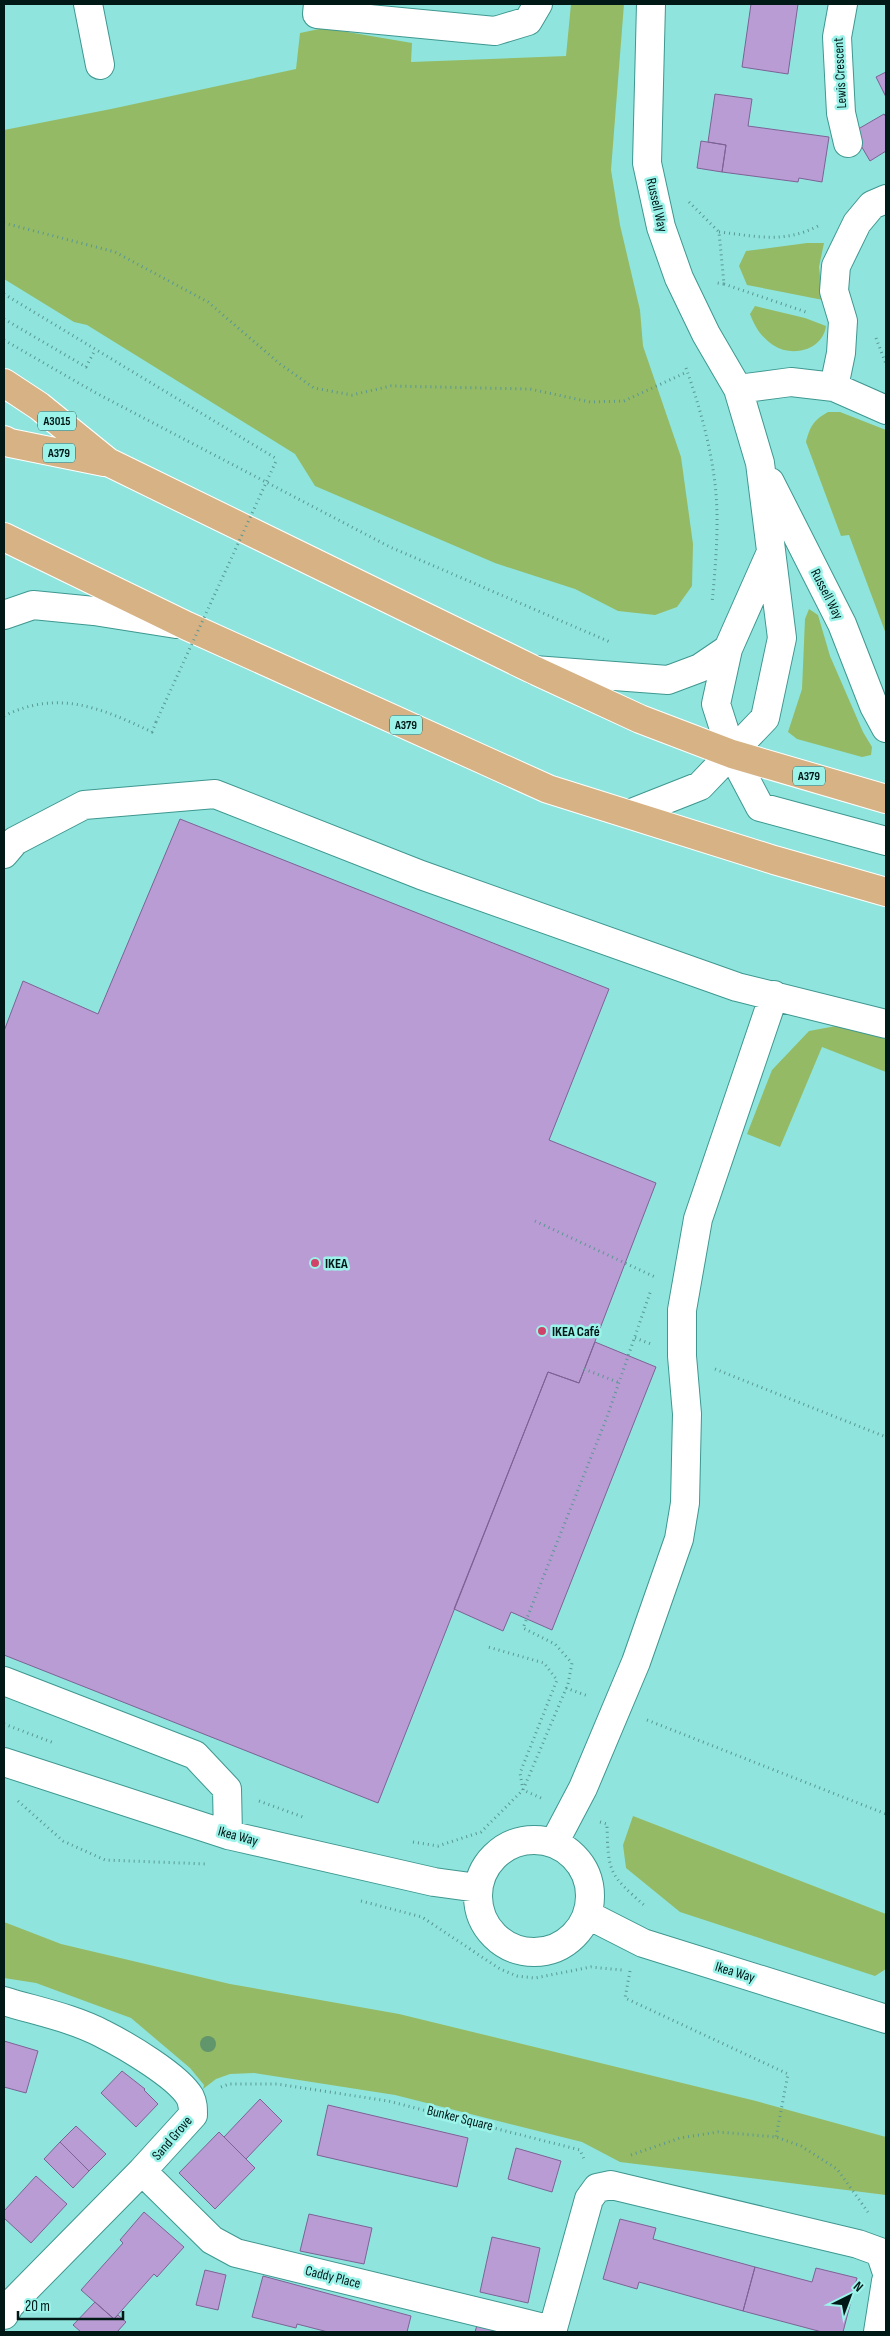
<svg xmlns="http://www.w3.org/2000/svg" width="890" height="2336" viewBox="0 0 890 2336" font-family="'Sofia Sans Condensed',sans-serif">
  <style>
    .green { fill: #95ba65 }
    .building { fill: #b99cd3; stroke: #7d6296 }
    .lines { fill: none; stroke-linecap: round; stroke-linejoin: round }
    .minor-casing { stroke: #3e9790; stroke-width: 30 }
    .major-casing { stroke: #fff; stroke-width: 30 }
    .path { stroke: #599893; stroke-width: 3; stroke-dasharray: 1 4; stroke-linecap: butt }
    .minor { stroke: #fff; stroke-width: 28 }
    .major { stroke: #d7b284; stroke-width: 28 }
    .path-bridge { stroke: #599893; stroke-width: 3; stroke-dasharray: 1 4; stroke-linecap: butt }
    .tree { fill: #61956c }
    .poi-dot { fill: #d14269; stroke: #9cf3ea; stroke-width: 2 }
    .labels { text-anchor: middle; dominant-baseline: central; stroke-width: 5; stroke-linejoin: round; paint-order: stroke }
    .shield { fill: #9cf3ea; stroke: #2f5a56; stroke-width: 1 }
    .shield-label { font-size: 12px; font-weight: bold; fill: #001917 }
    .street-label { font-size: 14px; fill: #001917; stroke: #9cf3ea }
    .poi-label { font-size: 14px; font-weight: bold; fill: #001917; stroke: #9cf3ea; text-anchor: start }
  </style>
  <rect width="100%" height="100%" fill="#8fe5dd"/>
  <path class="green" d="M571 4H624L611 170 620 225 640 310 643 346 681 457 693 544 692 586 677 607 655 615 618 611 575 589 495 563 315 486 295 454 87 325 74 322 4 279V130L111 109 296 69 300 33 324 28 412 43 411 62 566 56Z
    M807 243H824L819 267 823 300 747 285 739 266 746 251Z
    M755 306 805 318 826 326C823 350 792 358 773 345 761 337 755 327 750 314Z
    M828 412H840L886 430V634L849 535 841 536 806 442C810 426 814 420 828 412Z
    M809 609 818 615 830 656 863 732 872 747 871 755 862 757 797 739 788 732 802 689 805 619Z
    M836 1026 886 1039V1072L822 1047 780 1147 747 1134 772 1070 809 1031Z
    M633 1816 886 1914V1969L875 1976 680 1912 626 1868 623 1845Z
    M4 1922 61 1944 230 1984 399 2014 756 2101 886 2137V2195L620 2162 582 2142 395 2095 254 2073 230 2074 216 2079 203 2089 204 2085 190 2068 131 2018 36 1983 4 1978Z"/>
  <path class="building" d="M751 4H798L788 74 742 67Z
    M886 72V97L876 77Z
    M715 94 752 99 748 126 829 137 822 182 799 178 798 182 722 172 726 145 708 142Z
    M884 114 886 117V151L870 161 853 132Z
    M701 141 726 145 722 172 697 168Z
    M180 819 609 989 549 1140 656 1183 579 1383 548 1372 378 1803 4 1655V1031L23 981 98 1014Z
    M595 1342 656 1367 552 1630 511 1612 503 1631 454 1609 548 1372 579 1383Z
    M4 2041 38 2051 26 2093 4 2087Z
    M122 2071 145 2089 144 2090 158 2104 136 2127 101 2093Z
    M260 2099 282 2121 246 2159 224 2137Z
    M328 2105 468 2138 457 2187 317 2155Z
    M76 2126 106 2154 89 2171 60 2142Z
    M219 2132 255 2168 215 2209 179 2173Z
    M60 2142 89 2171 73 2188 44 2159Z
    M516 2148 561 2161 552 2192 508 2179Z
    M36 2176 67 2204 31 2243 4 2218V2211Z
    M144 2212 184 2247 157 2277 154 2274 114 2319 81 2290 123 2243 120 2240Z
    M309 2214 372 2228 364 2264 300 2251Z
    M620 2219 656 2228 653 2239 755 2267 743 2311 639 2282 637 2289 603 2279Z
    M492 2237 540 2248 528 2303 480 2292Z
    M755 2267 812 2282 816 2268 857 2278 843 2332H822L743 2311Z
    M205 2270 226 2275 218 2310 196 2305Z
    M263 2276 411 2316 407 2332H328L297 2324 296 2328 252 2317Z
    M95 2302 114 2319 118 2315 126 2322 117 2332H81L73 2325Z
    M477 2325 508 2332H475Z"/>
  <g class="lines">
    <defs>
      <path id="minor" d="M88 4 100 65
        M318 4 317 14 495 31 528 21 538 4
        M843 4 837 37 841 113 848 143
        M834 387 841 353 843 321 834 291 836 266 857 223 872 205 886 199
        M738 389 791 382 834 387 886 410
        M770 482 842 624 874 706 886 728
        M771 552 728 649 716 704 732 754 760 807 886 841
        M4 615 33 605 94 611 176 624
        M534 670 668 680 700 668 728 649
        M629 814 700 786 765 718 782 638 760 463 738 389 706 334 679 278 661 227 647 163 651 4
        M4 854 15 841 84 805 215 794 421 875 737 987 886 1024
        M4 1681 195 1755 227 1789 228 1835
        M4 1762 228 1835 434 1882 478 1888
        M478 1896a56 56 0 1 1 112 0a56 56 0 1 1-112 0Z
        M554 1843 583 1788 636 1662 679 1539 685 1503 687 1414 682 1356V1310L698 1219 774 995
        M588 1915 643 1943 886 2019
        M4 2001C36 2011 73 2018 103 2034 125 2045 178 2076 190 2097 193 2103 193 2108 193 2115L142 2171 10 2305 4 2315
        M142 2171 212 2240 236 2253 552 2330
        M552 2332 589 2199 597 2188 611 2185 858 2244 880 2252 886 2270
        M878 2332 886 2281"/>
      <path id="major" d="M4 383 39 406 108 462 534 670 640 719 732 754 886 799
        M4 440 10 443 104 462
        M4 537 187 626 548 789 774 860 886 892"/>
    </defs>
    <use href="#minor" class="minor-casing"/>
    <use href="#major" class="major-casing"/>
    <path class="path" d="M689 202 719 232 724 284 717 283
      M4 223 115 252 208 302 280 364 314 388 352 395 391 386 530 389 590 402 624 401 687 372
      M719 232C756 236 783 244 818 226
      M724 284 806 312
      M4 294 277 459
      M4 319 86 367 95 350
      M876 338 886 364
      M4 340 96 393 390 547 610 642
      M686 368C698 402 709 439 714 476 720 517 716 561 712 603
      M4 716C58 689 101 708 152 732L156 722
      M535 1221 655 1277 654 1279
      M635 1338 651 1344
      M584 1369 620 1383
      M715 1369 886 1437
      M566 1688 588 1696
      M647 1720 886 1814
      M4 1724 54 1743
      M541 1798 523 1790 568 1684 572 1663 555 1644 523 1628 607 1417 651 1290
      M18 1801 63 1841 105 1860 207 1864
      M259 1801 303 1817
      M600 1822 607 1824C608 1873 609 1874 645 1906
      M413 1842 438 1846 481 1832 523 1790 520 1773 557 1680 544 1663 488 1647
      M361 1901 422 1917 500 1969 517 1976 535 1978 591 1967 622 1970
      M630 1971 625 1998 788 2074 776 2137
      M221 2087 229 2084H277L388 2101 580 2150 584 2159
      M631 2155 680 2138 718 2132 776 2137 801 2146 837 2169 868 2212"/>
    <use href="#minor" class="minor"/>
    <use href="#major" class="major"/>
    <path class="path-bridge" d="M156 722 277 459"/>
  </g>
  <circle class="tree" cx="208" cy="2044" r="8"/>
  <g class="poi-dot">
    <circle cx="315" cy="1263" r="5"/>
    <circle cx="542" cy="1331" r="5"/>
  </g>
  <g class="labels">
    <g class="shield">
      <rect x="38" y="411.5" width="38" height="19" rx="4"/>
      <rect x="43" y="443.5" width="32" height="19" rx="4"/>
      <rect x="390" y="715.5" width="32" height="19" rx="4"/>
      <rect x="793" y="766.5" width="32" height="19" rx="4"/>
    </g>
    <g class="shield-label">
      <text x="57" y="421">A3015</text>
      <text x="59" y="453">A379</text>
      <text x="406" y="725">A379</text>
      <text x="809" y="776">A379</text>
    </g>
    <g class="street-label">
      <text transform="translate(840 73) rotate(-93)">Lewis Crescent</text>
      <text transform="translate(657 205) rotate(77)">Russell Way</text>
      <text transform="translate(827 594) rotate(63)">Russell Way</text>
      <text transform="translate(238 1836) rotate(15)">Ikea Way</text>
      <text transform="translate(735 1972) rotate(17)">Ikea Way</text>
      <text transform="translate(460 2118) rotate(14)">Bunker Square</text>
      <text transform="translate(172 2138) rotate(-49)">Sand Grove</text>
      <text transform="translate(333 2277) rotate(14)">Caddy Place</text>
    </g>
    <g class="poi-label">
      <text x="325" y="1263">IKEA</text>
      <text x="552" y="1331">IKEA Café</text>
    </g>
  </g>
  <rect width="890" height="2336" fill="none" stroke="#001917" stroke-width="10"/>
  <g transform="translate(850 2296) rotate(42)" stroke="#9cf3ea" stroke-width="4" paint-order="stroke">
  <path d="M0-4L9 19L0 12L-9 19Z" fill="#001917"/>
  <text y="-8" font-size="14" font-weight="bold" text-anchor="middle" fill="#001917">N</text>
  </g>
  <path d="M18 2311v8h105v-8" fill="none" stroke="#001917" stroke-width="2.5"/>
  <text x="25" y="2311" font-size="15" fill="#001917" stroke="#9cf3ea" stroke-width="4" paint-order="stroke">20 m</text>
</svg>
